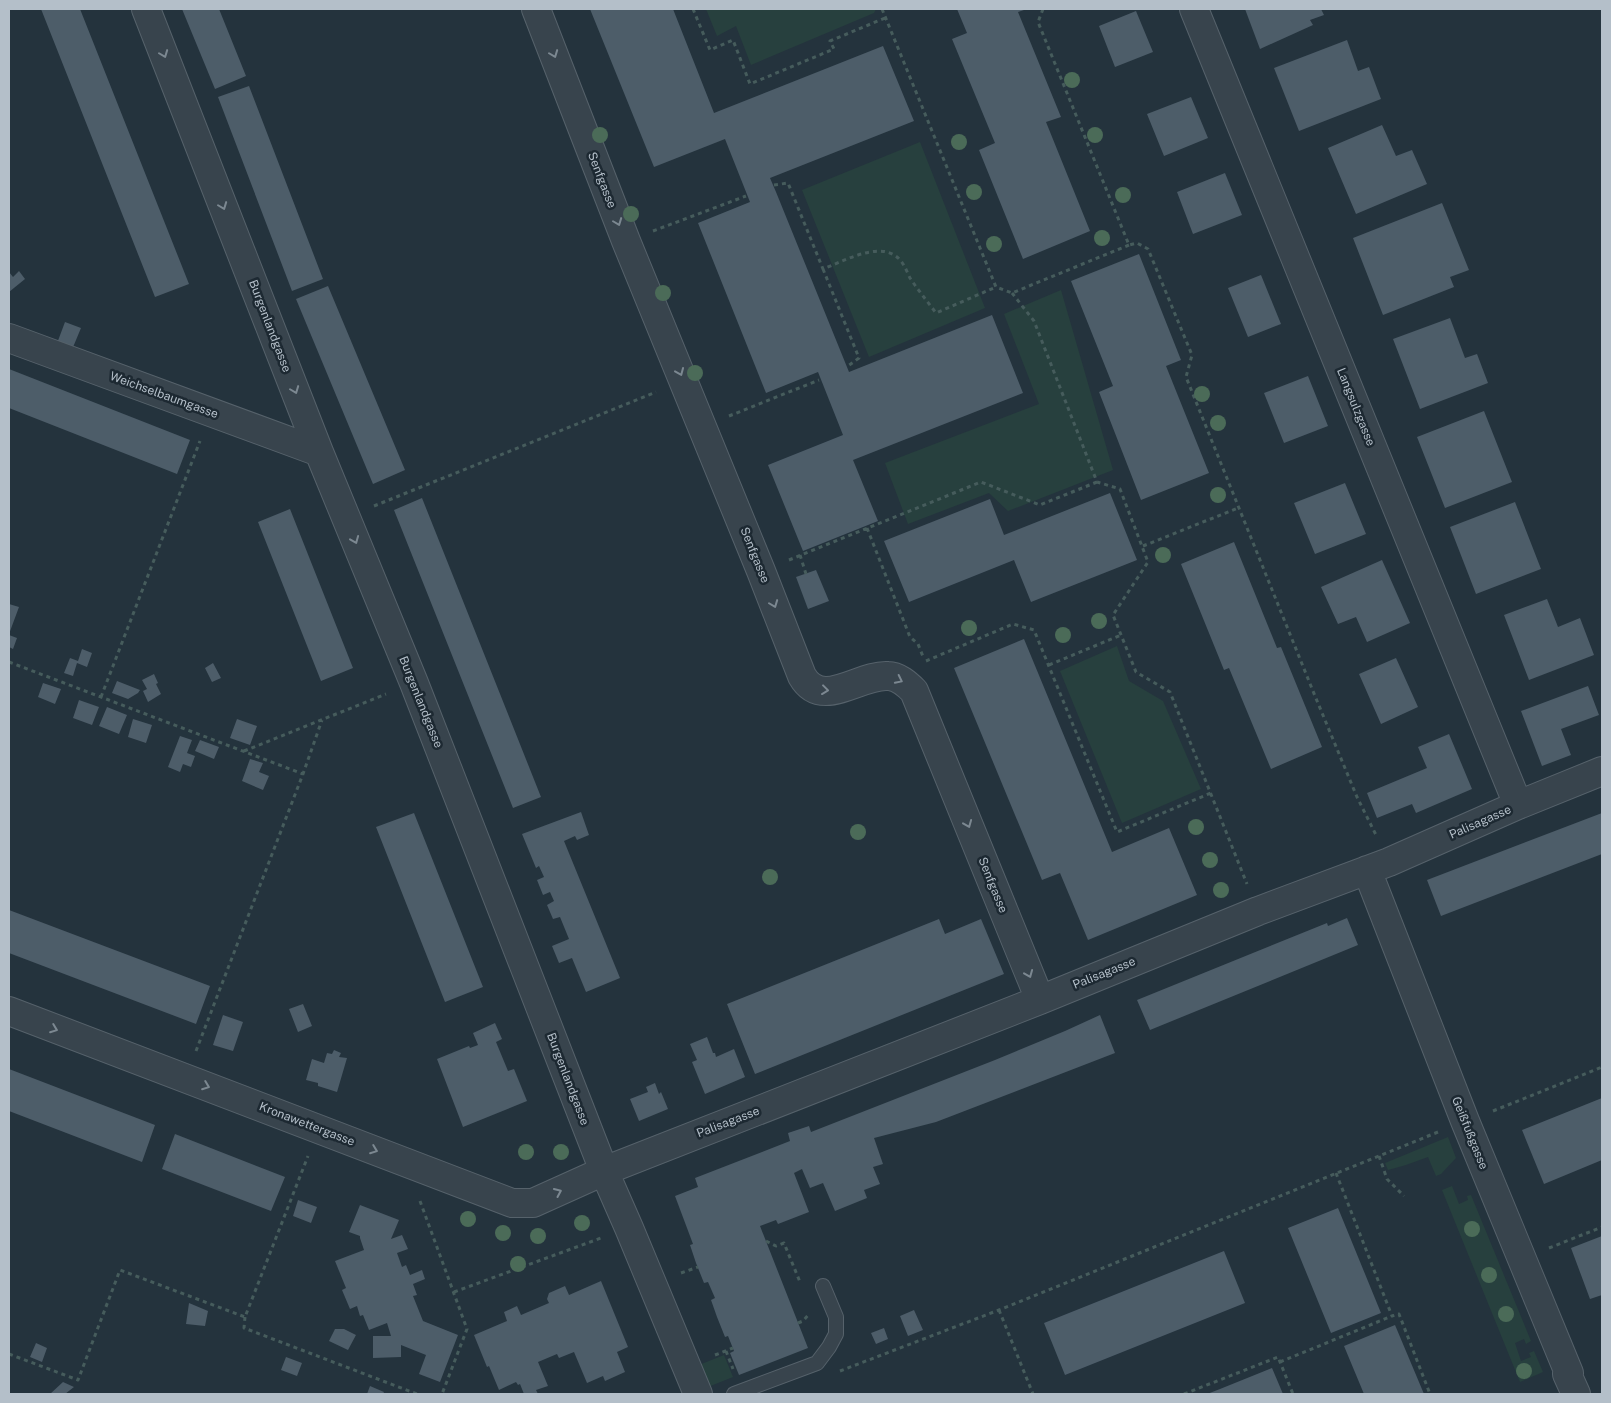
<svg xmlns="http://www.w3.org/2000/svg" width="1611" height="1403" viewBox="0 0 1611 1403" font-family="'Public Sans',sans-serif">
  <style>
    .green { fill: #27403e }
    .building { fill: #4d5d69 }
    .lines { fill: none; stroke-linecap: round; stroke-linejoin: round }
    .service-casing { stroke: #56626b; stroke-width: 16 }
    .minor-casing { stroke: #56626b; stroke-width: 30 }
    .path { stroke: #465c5c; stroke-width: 3; stroke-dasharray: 4 4; stroke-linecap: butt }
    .service { stroke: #38444d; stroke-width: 14 }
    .minor { stroke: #38444d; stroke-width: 28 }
    .tree { fill: #4b6b58 }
    .oneway { stroke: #7c8891 }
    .labels { text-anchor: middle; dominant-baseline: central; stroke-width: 5; stroke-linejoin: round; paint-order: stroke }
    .street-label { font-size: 12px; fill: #b4bfc9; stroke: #1d2932 }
  </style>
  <rect width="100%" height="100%" fill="#24333d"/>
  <path class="green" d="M706 9H876L874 13 751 65 736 26 717 36Z
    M920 142 985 308 869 357 802 190Z
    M1061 290 1113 470 1008 511 989 493 908 524 885 463 1039 404 1004 314Z
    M1117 646 1129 681 1163 701 1201 789 1122 823 1060 671Z
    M1448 1137 1456 1158 1441 1174 1436 1176 1428 1157 1406 1165 1388 1170 1385 1163Z
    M1452 1186 1459 1204 1468 1200 1467 1196 1471 1195 1531 1341 1526 1344 1524 1339 1515 1343 1521 1361 1531 1357 1529 1353 1534 1351 1543 1372 1520 1382 1442 1190Z
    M724 1355 733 1377 708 1387 699 1365Z"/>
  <path class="building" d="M41 9H80L189 284 155 297Z
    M182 9H219L246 76 215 89Z
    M590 9H673L714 113 883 46 914 121 770 178 776 192 849 372 992 315 1023 393 853 460 878 521 803 551 768 465 843 435 818 372 766 393 698 223 750 202 725 139 654 167Z
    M957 9H1027L1018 12 1061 117 1046 122 1090 231 1023 259 979 150 995 143 952 39 967 33Z
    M1245 9H1321L1324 15 1310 20 1313 25 1260 49Z
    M1136 11 1153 52 1115 67 1099 26Z
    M1347 40 1358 71 1369 67 1381 99 1299 131 1274 68Z
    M249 86 323 279 292 291 218 97Z
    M1191 97 1208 138 1164 156 1147 114Z
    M1382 125 1396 156 1412 150 1427 184 1356 214 1328 148Z
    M1225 173 1242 215 1193 234 1177 192Z
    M1442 203 1469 270 1450 277 1454 287 1383 315 1353 238Z
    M1139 254 1181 360 1166 366 1209 473 1141 500 1099 392 1113 386 1071 281Z
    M19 271 25 279 9 292V272L13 277Z
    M1261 275 1281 324 1248 337 1228 288Z
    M328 286 405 470 373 484 296 299Z
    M1450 318 1465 358 1477 354 1488 383 1420 409 1393 339Z
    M65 322 81 328 71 352 56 346Z
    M9 369 190 440 177 474 9 408Z
    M1308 376 1328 426 1284 443 1264 393Z
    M1484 411 1512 482 1445 508 1417 437Z
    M1345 483 1366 534 1315 554 1294 503Z
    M1110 493 1137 560 1031 602 1014 560 909 602 884 541 990 499 1004 535Z
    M422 498 541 797 513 808 394 510Z
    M1515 502 1541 569 1476 594 1450 527Z
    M290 509 353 668 321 681 258 522Z
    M1234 542 1277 648 1281 647 1322 747 1271 769 1229 668 1224 670 1181 564Z
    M1382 560 1410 623 1367 642 1356 617 1338 624 1321 587Z
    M816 570 829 601 808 609 796 577Z
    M1547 599 1558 627 1580 618 1594 655 1529 680 1504 615Z
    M9 604 19 607 9 634Z
    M9 635 17 638 13 649 9 647Z
    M1024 639 1112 852 1169 828 1197 895 1088 940 1060 873 1042 880 954 668Z
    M82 649 92 653 87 667 77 663 73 676 64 673 70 658 78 661Z
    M1396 658 1418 707 1381 724 1359 674Z
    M213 663 221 678 212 682 205 668Z
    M154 674 158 683 156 684 161 694 148 702 143 691 147 689 142 680Z
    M117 681 140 690 138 693 128 699 112 693Z
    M43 683 61 689 55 704 38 697Z
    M1588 686 1599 715 1561 729 1571 755 1542 766 1521 711Z
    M79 700 99 707 92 725 73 718Z
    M107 707 127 715 119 734 99 726Z
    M133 719 152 725 146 743 128 737Z
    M237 719 257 726 250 745 230 738Z
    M1449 734 1472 789 1416 813 1412 804 1377 818 1367 793 1427 768 1418 747Z
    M180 736 192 740 187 753 195 756 191 767 183 764 180 772 168 767Z
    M200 740 219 747 214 759 195 751Z
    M250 759 263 763 259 772 269 776 263 790 242 781Z
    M581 812 589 835 577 840 575 836 564 841 620 978 586 992 572 958 559 963 552 946 569 939 560 917 553 919 547 905 554 901 550 892 543 895 537 880 544 877 539 866 536 868 522 834Z
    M414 813 483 987 445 1002 376 827Z
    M1602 813V854L1441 916 1427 880Z
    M9 910 210 986 196 1024 9 953Z
    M1347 918 1358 945 1150 1030 1137 1000 1327 923 1328 926Z
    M939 919 945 934 981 919 1004 974 755 1074 727 1004Z
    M303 1004 312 1026 298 1032 289 1009Z
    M223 1015 243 1022 233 1051 213 1045Z
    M1100 1015 1115 1053 936 1122 874 1138 883 1164 873 1167 880 1184 864 1190 867 1198 835 1211 823 1183 810 1188 802 1169 794 1173 809 1212 778 1224 776 1220 760 1226 808 1348 739 1375 730 1353 734 1351 728 1336 725 1337 717 1317 711 1300 715 1298 708 1282 704 1283 696 1263 690 1245 693 1244 675 1196 698 1187 695 1178 790 1141 788 1133 809 1126 811 1132 995 1060 1065 1031Z
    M495 1023 502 1039 496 1042 508 1071 514 1069 527 1101 463 1127 437 1059 469 1046 470 1048 478 1045 473 1033Z
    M707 1037 713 1053H715L716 1057 734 1049 745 1077 705 1094 692 1062 697 1060 690 1044Z
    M334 1050 341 1053 339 1057 347 1058 337 1092 318 1086V1083L306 1080 312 1059 324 1063 327 1053 332 1054Z
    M9 1069 155 1125 142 1162 9 1111Z
    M655 1083 659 1094 661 1092 668 1109 639 1121 630 1099 648 1092 646 1087Z
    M1602 1098V1160L1544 1184 1522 1130Z
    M175 1134 285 1177 271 1211 162 1169Z
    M298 1200 317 1207 311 1223 293 1216Z
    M360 1205 399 1220 391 1239 402 1235 408 1249 397 1253 402 1267 406 1265 410 1275 422 1270 425 1279 413 1284 417 1295 413 1296 423 1321 458 1335 440 1382 419 1374 426 1355 401 1345V1357L373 1358V1336H391L387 1323 369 1330 363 1315 360 1316 357 1306 350 1309 342 1290 346 1288 335 1261 364 1250 360 1238V1236L349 1232Z
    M1338 1208 1381 1313 1331 1333 1288 1228Z
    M1602 1236V1295L1590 1299 1571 1248Z
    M1224 1251 1245 1303 1065 1375 1044 1323Z
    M601 1281 628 1347 617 1352 625 1372 605 1381 603 1376 587 1383 574 1352 559 1358 557 1354 538 1362 548 1386 536 1390 538 1394H524L520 1384 518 1385 516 1382 499 1390 489 1366 487 1367 474 1335 507 1321 504 1312 517 1306 521 1315 549 1303 547 1299 549 1293 565 1286 569 1295Z
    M189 1303 208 1311 205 1326 186 1324Z
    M914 1310 923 1330 908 1336 900 1316Z
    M1395 1325 1424 1394H1364L1344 1346Z
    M884 1328 888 1339 876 1344 871 1333Z
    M335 1329H344L356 1335 348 1350 329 1341Z
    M36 1343 47 1348 42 1362 30 1357Z
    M286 1357 302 1363 297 1376 281 1370Z
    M1272 1368 1283 1394H1207L1220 1389Z
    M63 1382 74 1387 65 1394H50Z
    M370 1386 384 1392 383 1394H367Z"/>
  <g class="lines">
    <defs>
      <path id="service" d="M734 1394 817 1363 829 1347 836 1334V1317L823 1286"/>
      <path id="minor" d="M146 9 319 452 414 683 604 1171 629 1228 698 1394
        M536 9 626 241 761 571 802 676C822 711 859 674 888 676 898 676 907 684 914 691L1040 1000
        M1194 9 1518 805
        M9 338 319 452
        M1367 870 1465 1121 1569 1373 1567 1374 1576 1394
        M9 1011 512 1203H533L604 1171 1040 1000 1258 911 1389 862 1518 805 1602 771"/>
    </defs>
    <use href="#service" class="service-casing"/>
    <use href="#minor" class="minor-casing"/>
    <path class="path" d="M693 9 710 50 733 40 750 84 834 49 830 41 885 18
      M882 9 996 287 1012 293 1129 245
      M1043 9 1038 22 1129 245 1137 243 1148 249 1192 355 1186 377 1315 696 1357 797 1376 835
      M774 185 788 183 823 269C842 262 875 243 894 255 903 260 906 270 910 278 918 290 927 301 936 313L996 287
      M653 231 746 196
      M823 269 859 358 848 366
      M1012 293 1034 321 1097 482 1120 489 1148 562 1113 615 1136 672 1170 692 1247 884
      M729 416 819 380
      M374 506 656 392
      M867 528 910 637 918 644 924 659
      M1143 546 1238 508
      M800 555 806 574
      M789 560 981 482 1040 505 1097 482
      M926 661 1013 624 1034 630 1117 832 1211 793
      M9 662 303 774
      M1049 665 1121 635
      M101 697 200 441
      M244 751 386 694
      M196 1051 303 774 322 720
      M1493 1111 1602 1067
      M1379 1156 1387 1179 1404 1196
      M1336 1173 1392 1316 1399 1314 1430 1394
      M420 1201 467 1329 442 1394
      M766 1241 776 1246 784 1243 800 1282
      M1549 1248 1602 1227
      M681 1273 698 1267
      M454 1292 601 1238
      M999 1310 1033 1394
      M245 1317 244 1328 417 1394
      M798 1323 803 1321 810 1313
      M726 1351 733 1369
      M9 1354 78 1380 120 1270 245 1317 308 1156
      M715 1355 733 1348
      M1280 1362 1392 1316
      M840 1371 999 1310 1438 1132
      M1184 1394 1278 1357 1293 1394"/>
    <use href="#service" class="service"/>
    <use href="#minor" class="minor"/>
  </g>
  <g class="tree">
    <circle cx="1072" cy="80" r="8"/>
    <circle cx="600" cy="135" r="8"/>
    <circle cx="1095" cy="135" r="8"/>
    <circle cx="959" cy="142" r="8"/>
    <circle cx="974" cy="192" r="8"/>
    <circle cx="1123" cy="195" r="8"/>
    <circle cx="631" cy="214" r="8"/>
    <circle cx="1102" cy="238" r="8"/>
    <circle cx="994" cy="244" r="8"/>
    <circle cx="663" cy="293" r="8"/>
    <circle cx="695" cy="373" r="8"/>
    <circle cx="1202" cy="394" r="8"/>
    <circle cx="1218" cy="423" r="8"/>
    <circle cx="1218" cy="495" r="8"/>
    <circle cx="1163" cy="555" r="8"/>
    <circle cx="1099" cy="621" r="8"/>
    <circle cx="969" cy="628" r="8"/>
    <circle cx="1063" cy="635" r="8"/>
    <circle cx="1196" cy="827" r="8"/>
    <circle cx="858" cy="832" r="8"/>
    <circle cx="1210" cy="860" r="8"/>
    <circle cx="770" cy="877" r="8"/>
    <circle cx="1221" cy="890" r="8"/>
    <circle cx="526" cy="1152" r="8"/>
    <circle cx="561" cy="1152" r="8"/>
    <circle cx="468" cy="1219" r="8"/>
    <circle cx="582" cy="1223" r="8"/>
    <circle cx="1472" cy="1229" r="8"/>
    <circle cx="503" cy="1233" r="8"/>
    <circle cx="538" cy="1236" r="8"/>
    <circle cx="518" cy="1264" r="8"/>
    <circle cx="1489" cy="1275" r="8"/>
    <circle cx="1506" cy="1314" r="8"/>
    <circle cx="1524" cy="1371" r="8"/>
  </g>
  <defs><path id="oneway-chevron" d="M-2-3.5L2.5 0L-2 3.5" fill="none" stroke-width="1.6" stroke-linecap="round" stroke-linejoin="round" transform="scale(1.25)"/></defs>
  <g class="oneway">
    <use href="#oneway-chevron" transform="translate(164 54) rotate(69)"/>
    <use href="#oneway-chevron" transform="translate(554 54) rotate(69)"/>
    <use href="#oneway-chevron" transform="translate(223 206) rotate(69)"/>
    <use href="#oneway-chevron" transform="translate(618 222) rotate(69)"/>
    <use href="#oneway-chevron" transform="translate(680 372) rotate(67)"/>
    <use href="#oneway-chevron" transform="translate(295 390) rotate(69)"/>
    <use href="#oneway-chevron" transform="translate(355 540) rotate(68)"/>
    <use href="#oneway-chevron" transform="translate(774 604) rotate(69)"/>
    <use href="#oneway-chevron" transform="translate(899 680) rotate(26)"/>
    <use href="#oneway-chevron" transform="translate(825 690) rotate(7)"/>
    <use href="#oneway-chevron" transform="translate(968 824) rotate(68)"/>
    <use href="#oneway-chevron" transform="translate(1029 974) rotate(68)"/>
    <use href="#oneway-chevron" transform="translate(54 1029) rotate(21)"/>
    <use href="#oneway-chevron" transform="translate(206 1086) rotate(21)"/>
    <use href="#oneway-chevron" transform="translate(374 1150) rotate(21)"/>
    <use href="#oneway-chevron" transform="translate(558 1192) rotate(-24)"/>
  </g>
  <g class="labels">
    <g class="street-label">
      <text transform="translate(602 180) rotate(69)">Senfgasse</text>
      <text transform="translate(270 326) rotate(69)">Burgenlandgasse</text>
      <text transform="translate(164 395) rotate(20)">Weichselbaumgasse</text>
      <text transform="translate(1356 407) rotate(68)">Langsulzgasse</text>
      <text transform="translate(755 555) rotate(68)">Senfgasse</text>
      <text transform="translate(421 702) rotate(68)">Burgenlandgasse</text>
      <text transform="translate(1480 822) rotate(-24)">Palisagasse</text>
      <text transform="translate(993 885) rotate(68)">Senfgasse</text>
      <text transform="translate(1104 973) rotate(-22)">Palisagasse</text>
      <text transform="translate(568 1079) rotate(69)">Burgenlandgasse</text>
      <text transform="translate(728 1122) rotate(-21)">Palisagasse</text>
      <text transform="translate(307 1124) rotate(21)">Kronawettergasse</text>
      <text transform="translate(1470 1133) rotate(68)">Geißfußgasse</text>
    </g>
  </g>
  <rect width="1611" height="1403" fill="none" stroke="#b4bfc9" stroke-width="20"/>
</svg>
